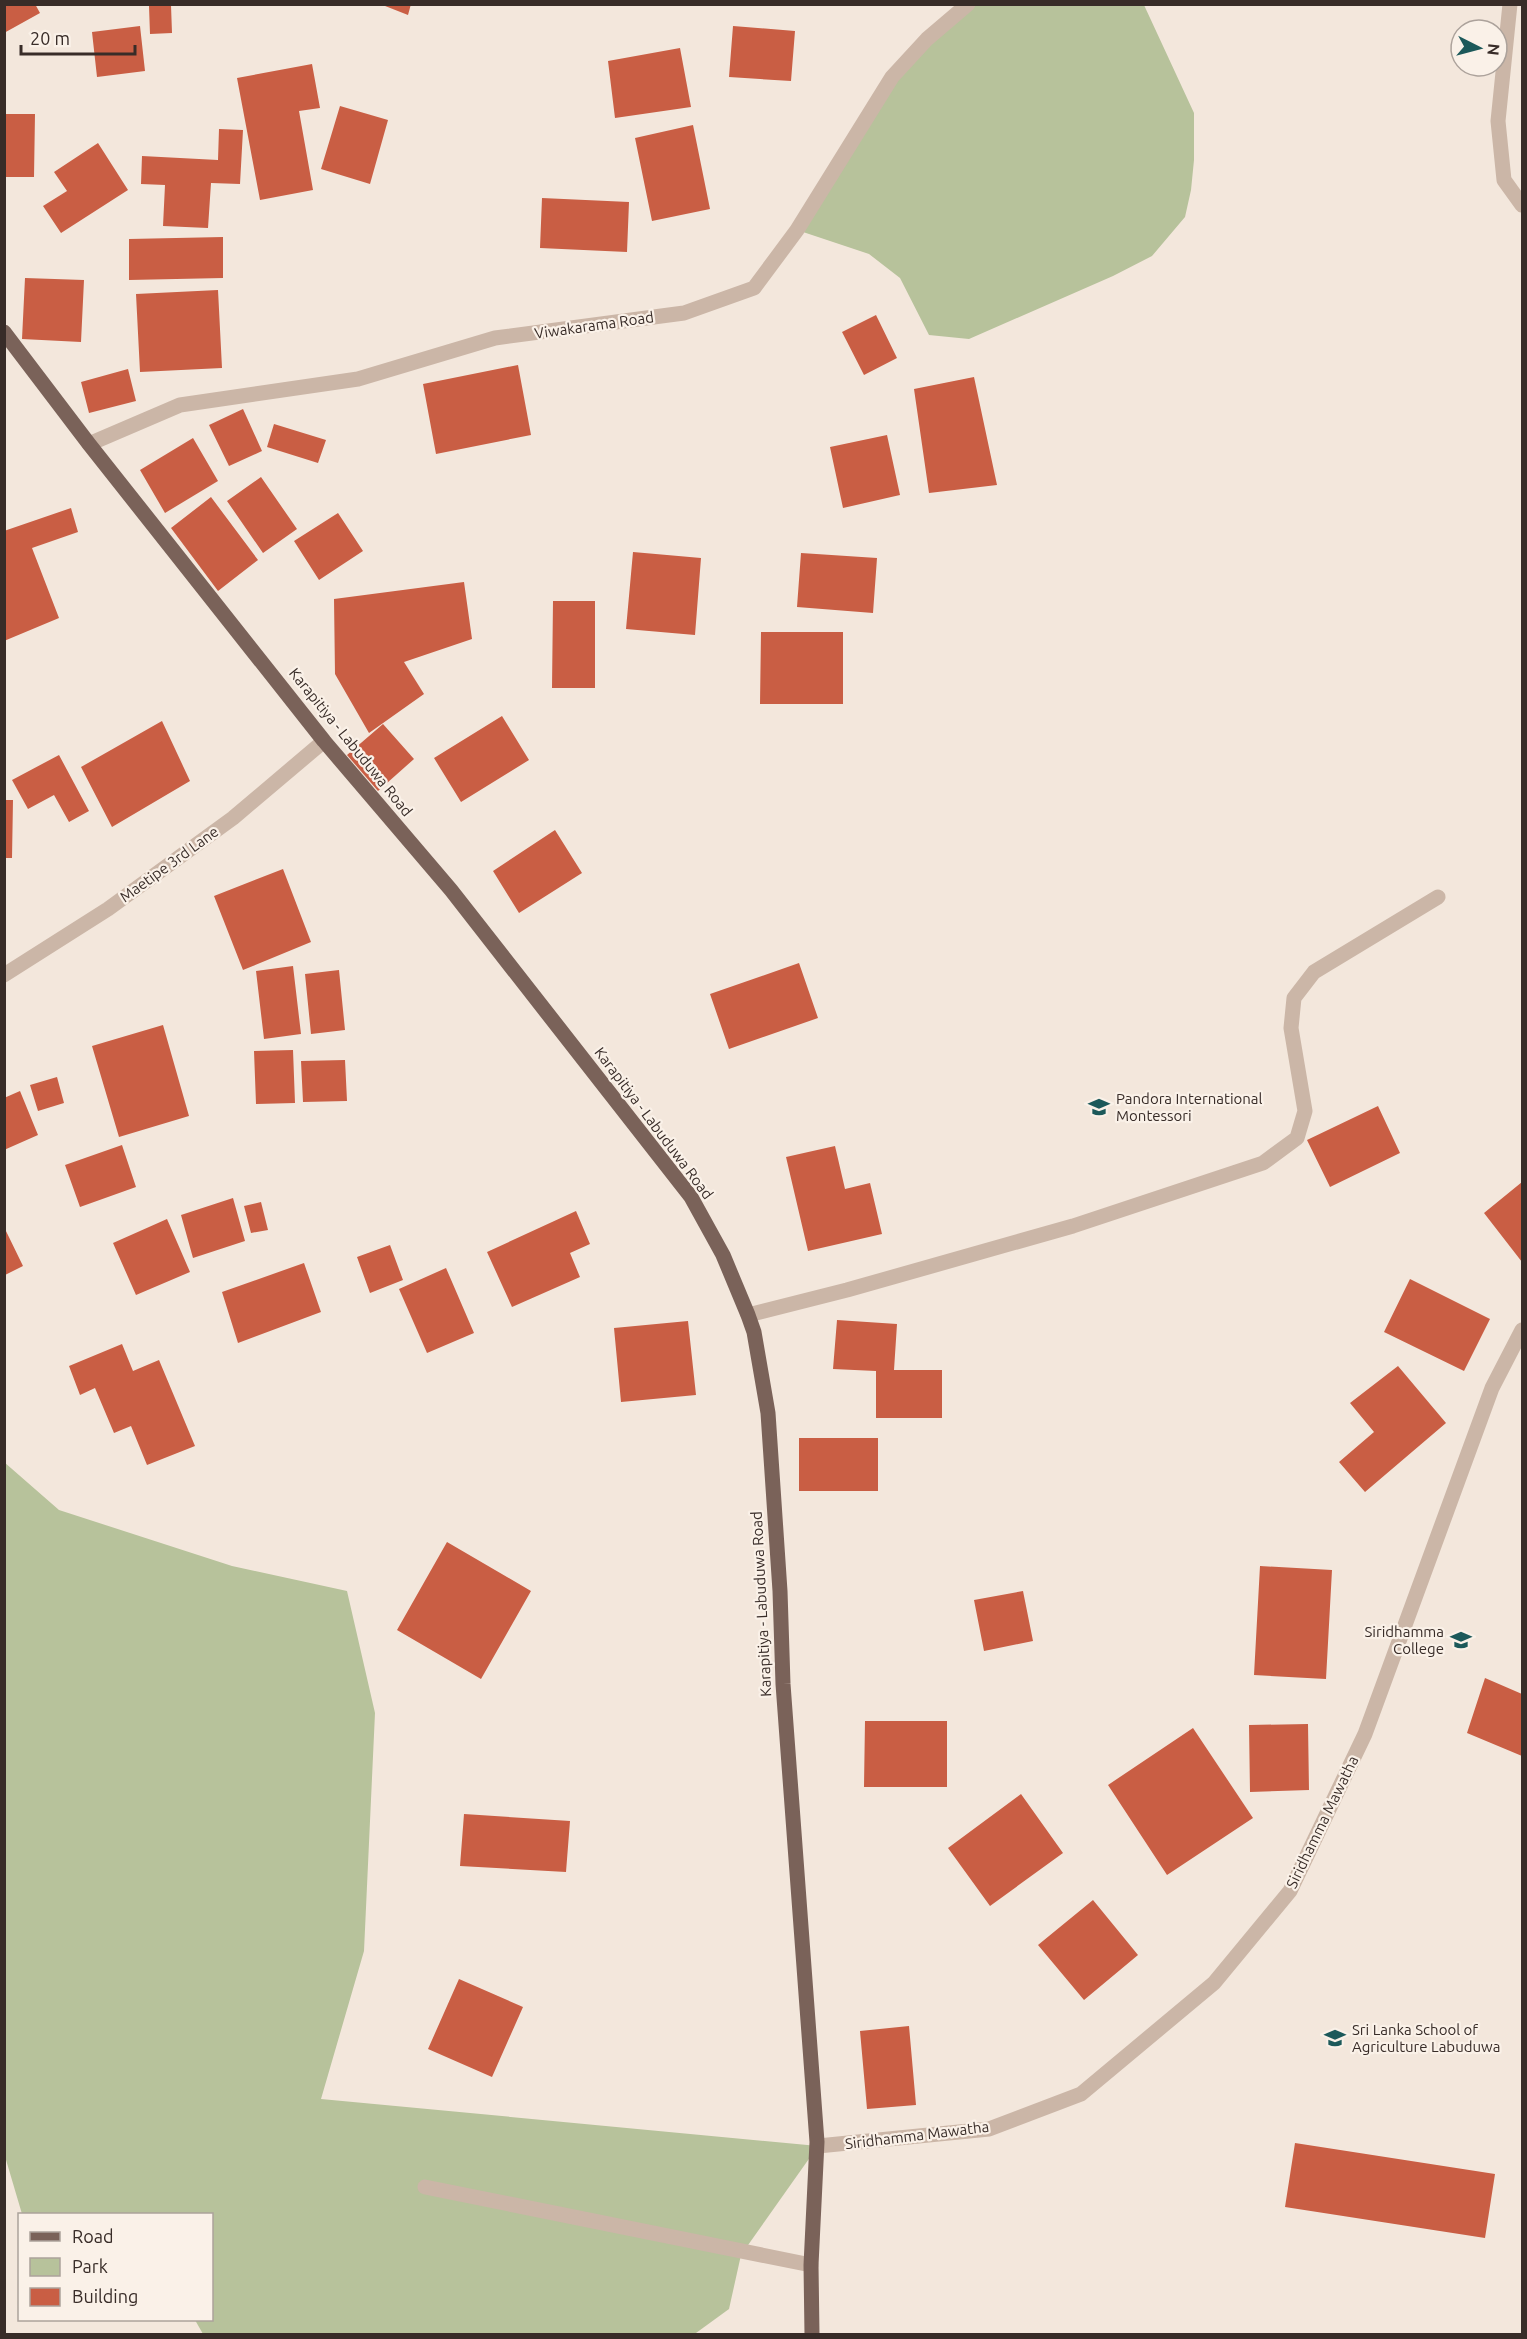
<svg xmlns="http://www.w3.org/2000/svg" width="1527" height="2339" viewBox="0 0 1527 2339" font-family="Ubuntu,sans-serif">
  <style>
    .green { fill: #b7c29b }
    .building { fill: #c95e44 }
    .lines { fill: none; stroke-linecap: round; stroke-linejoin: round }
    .minor { stroke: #cbb6a7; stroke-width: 15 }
    .major { stroke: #7a6259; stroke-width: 15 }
    .labels { text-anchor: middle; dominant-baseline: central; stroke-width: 4.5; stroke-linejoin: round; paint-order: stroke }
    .street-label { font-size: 15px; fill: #382c28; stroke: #faf1e8 }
    .poi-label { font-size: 15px; fill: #382c28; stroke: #faf1e8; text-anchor: start }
  </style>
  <rect width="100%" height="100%" fill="#f3e7dc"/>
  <path class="green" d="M968 5H1144L1194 113V160L1191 190 1185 217 1152 256 1113 276 969 339 929 335 900 278 869 254 797 230 892 77Z
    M4 1462 59 1510 232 1566 347 1591 375 1713 364 1951 321 2099 818 2146 741 2255 729 2309 696 2333 689 2334H203L195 2320H212V2214H22L4 2153Z"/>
  <path class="building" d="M4 4H35L40 13 4 33Z
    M380 4H411L408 15Z
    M171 5 172 33 150 34 149 6Z
    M140 26 145 71 97 77 92 32Z
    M733 26 795 31 791 81 729 77Z
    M680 48 691 107 615 118 608 61Z
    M312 64 320 108 299 111 313 190 260 200 237 78Z
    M340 106 388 120 370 184 321 169Z
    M4 114H35L34 177H4Z
    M693 125 710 209 652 221 635 138Z
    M219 129 243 130 240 184 211 183 208 228 163 226 165 185 141 184 142 156 218 160Z
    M98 143 128 190 61 233 43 206 67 191 54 172Z
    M542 198 629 202 627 252 540 248Z
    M223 237V278L129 280V239Z
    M25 278 84 280 81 342 22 339Z
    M218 290 222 368 140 372 136 294Z
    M876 315 897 358 864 375 842 332Z
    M518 365 531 435 436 454 423 384Z
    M128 369 136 401 89 413 81 382Z
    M974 377 997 485 929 493 914 389Z
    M243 409 262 451 229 466 209 425Z
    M274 424 326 440 318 463 267 447Z
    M887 435 900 495 843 508 830 447Z
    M193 438 218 481 165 513 140 470Z
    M261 477 297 529 263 553 227 501Z
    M211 497 258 560 218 591 171 528Z
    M71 508 78 532 32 548 59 618 4 641V531Z
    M338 513 363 551 319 580 294 541Z
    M633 552 701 558 695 635 626 629Z
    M801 553 877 558 873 613 797 607Z
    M464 582 472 639 404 662 424 694 369 733 335 674 334 599Z
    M553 601H595V688H552Z
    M761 632H843V704H760Z
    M502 716 529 760 461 802 434 758Z
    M162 721 190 781 112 827 81 767Z
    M383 724 414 759 378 791 347 755Z
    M59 755 89 811 69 822 54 795 28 809 12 780Z
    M4 800H13L12 858H4Z
    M555 830 582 873 519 913 493 871Z
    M283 869 311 942 243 970 214 896Z
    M799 963 818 1018 729 1049 710 994Z
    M293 966 301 1034 264 1039 256 971Z
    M339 970 345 1030 311 1034 305 974Z
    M163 1025 189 1116 119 1137 92 1046Z
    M293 1050 295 1103 256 1104 254 1051Z
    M345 1060 347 1101 303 1102 301 1061Z
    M57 1077 64 1103 38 1111 30 1085Z
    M20 1091 38 1135 4 1150V1098Z
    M1378 1106 1400 1153 1330 1187 1307 1140Z
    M122 1145 136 1187 80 1207 65 1165Z
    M835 1146 845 1189 870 1183 882 1234 808 1251 786 1157Z
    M1522 1182V1262L1484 1213Z
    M233 1198 245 1241 193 1258 181 1215Z
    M261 1202 268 1230 251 1233 244 1206Z
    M576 1211 590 1244 570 1253 580 1277 512 1307 487 1252Z
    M167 1219 190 1272 136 1295 113 1243Z
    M5 1229 23 1266 5 1275Z
    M390 1245 403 1280 370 1293 357 1257Z
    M304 1263 321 1312 238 1343 222 1292Z
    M446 1268 474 1333 427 1353 399 1289Z
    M1410 1279 1490 1319 1464 1371 1384 1332Z
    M837 1320 897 1324 894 1370H942V1418H876V1371L833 1369Z
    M688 1321 696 1395 621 1402 614 1328Z
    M122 1344 133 1371 159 1360 195 1446 147 1465 131 1426 114 1433 95 1388 80 1395 69 1366Z
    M1398 1366 1446 1423 1365 1492 1339 1462 1374 1432 1350 1403Z
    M799 1438H878V1491H799Z
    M447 1542 531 1591 481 1679 397 1630Z
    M1260 1566 1332 1570 1326 1679 1254 1675Z
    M1023 1591 1033 1641 984 1651 974 1600Z
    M1485 1678 1522 1694V1756L1467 1733Z
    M865 1721H947V1787H864Z
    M1308 1724 1309 1790 1250 1792 1249 1725Z
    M1193 1728 1253 1818 1167 1875 1108 1785Z
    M1021 1794 1063 1853 990 1906 948 1848Z
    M464 1814 570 1821 566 1872 460 1866Z
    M1093 1900 1138 1955 1084 2000 1038 1945Z
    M459 1979 523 2007 492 2077 428 2049Z
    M909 2026 916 2105 867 2109 860 2031Z
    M1295 2143 1495 2174 1485 2238 1285 2207Z"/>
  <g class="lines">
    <path class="minor" d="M1510 4 1498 121 1504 180 1522 205
      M89 444 180 405 358 379 495 338 684 313 754 288 797 230 892 77 927 39 968 4
      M4 975 108 909 233 818 324 741
      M748 1315 847 1290 1073 1226 1263 1163 1297 1138 1305 1111 1291 1028 1294 998 1314 972 1438 897
      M818 2146 989 2129 1081 2094 1214 1983 1290 1891 1365 1734 1492 1388 1522 1330
      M425 2187 811 2265"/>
    <path class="major" d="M4 332 89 444 324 741 451 890 691 1197 723 1255 748 1315 754 1332 768 1413 780 1591 783 1684 817 2142 811 2265 812 2334"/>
  </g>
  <defs>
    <symbol id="school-bare" viewBox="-9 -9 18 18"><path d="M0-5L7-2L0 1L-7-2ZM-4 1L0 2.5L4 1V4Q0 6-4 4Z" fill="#1c595a" stroke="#faf1e8" stroke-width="2.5" paint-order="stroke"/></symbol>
  </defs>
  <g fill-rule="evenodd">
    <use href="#school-bare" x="1084" y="1092" width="30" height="30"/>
    <use href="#school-bare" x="1446" y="1625" width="30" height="30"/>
    <use href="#school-bare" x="1320" y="2023" width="30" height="30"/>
  </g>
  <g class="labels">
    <g class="street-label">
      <text transform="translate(594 325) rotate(-8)">Viwakarama Road</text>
      <text transform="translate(351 742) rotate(51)">Karapitiya - Labuduwa Road</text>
      <text transform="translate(169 864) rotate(-36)">Maetipe 3rd Lane</text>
      <text transform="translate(654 1123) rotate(53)">Karapitiya - Labuduwa Road</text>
      <text transform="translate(761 1604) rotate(-93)">Karapitiya - Labuduwa Road</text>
      <text transform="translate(1322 1822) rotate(-64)">Siridhamma Mawatha</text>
      <text transform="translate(917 2135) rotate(-7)">Siridhamma Mawatha</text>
    </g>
    <g class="poi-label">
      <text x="1116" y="1098">Pandora International<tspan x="1116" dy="17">Montessori</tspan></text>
      <text x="1444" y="1631" text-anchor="end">Siridhamma<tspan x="1444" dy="17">College</tspan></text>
      <text x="1352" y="2029">Sri Lanka School of<tspan x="1352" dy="17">Agriculture Labuduwa</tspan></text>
    </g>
  </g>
  <rect width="1527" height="2339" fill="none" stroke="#382c28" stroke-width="12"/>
  <rect x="18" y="2213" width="195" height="108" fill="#faf1e8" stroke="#aca29b" stroke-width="1.5"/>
  <rect x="30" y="2232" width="30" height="9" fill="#7a6259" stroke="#aca29b" stroke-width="1.5"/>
  <text x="72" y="2243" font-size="18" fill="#382c28">Road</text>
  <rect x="30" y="2258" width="30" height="18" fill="#b7c29b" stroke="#aca29b" stroke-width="1.5"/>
  <text x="72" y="2273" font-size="18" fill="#382c28">Park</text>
  <rect x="30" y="2288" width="30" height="18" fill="#c95e44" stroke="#aca29b" stroke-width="1.5"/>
  <text x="72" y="2303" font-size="18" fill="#382c28">Building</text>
  <g transform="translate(1479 48) rotate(96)"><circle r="28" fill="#faf1e8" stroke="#aca29b" stroke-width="1.5"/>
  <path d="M0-4.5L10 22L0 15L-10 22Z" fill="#1c595a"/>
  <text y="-9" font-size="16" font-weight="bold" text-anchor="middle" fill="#382c28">N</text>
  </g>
  <path d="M21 45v9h114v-9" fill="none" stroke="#382c28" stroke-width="3"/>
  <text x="30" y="45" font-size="18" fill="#382c28" stroke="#faf1e8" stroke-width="4.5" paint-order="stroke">20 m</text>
</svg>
